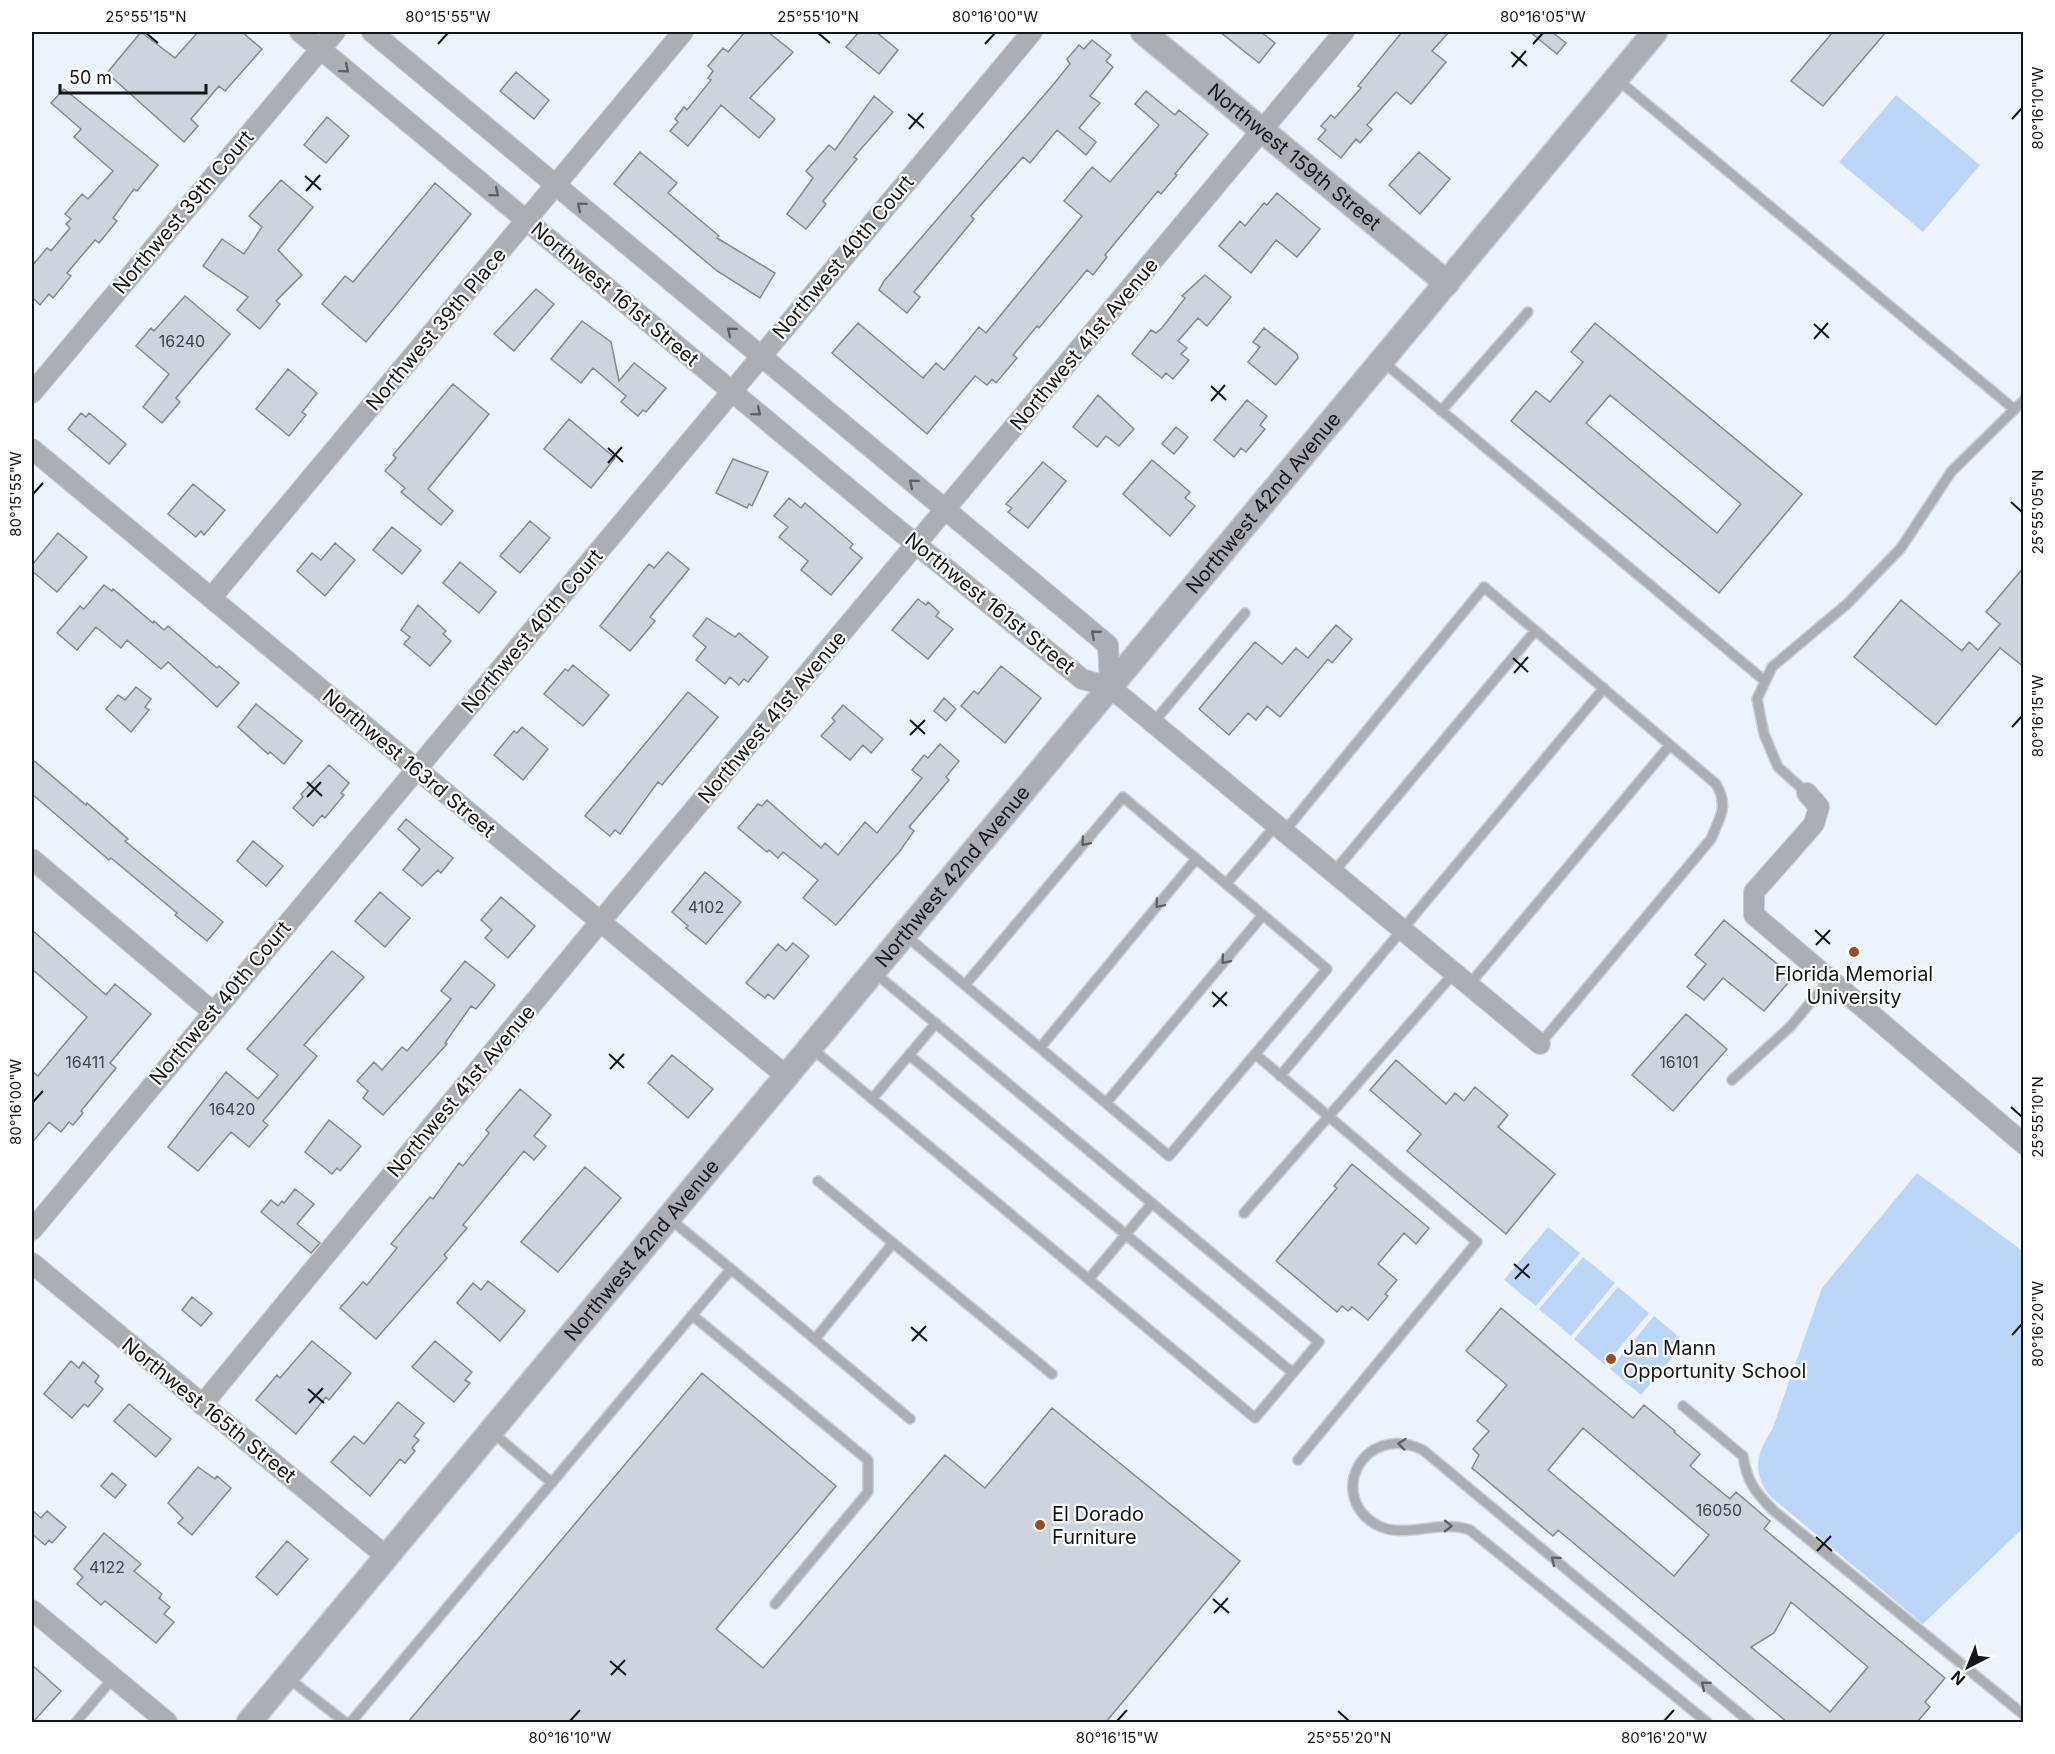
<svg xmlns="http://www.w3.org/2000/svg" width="2055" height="1754" viewBox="0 0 2055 1754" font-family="Inter,sans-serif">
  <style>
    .green { fill: #bcd6f8 }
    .building { fill: #cdd4dc; stroke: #838991; stroke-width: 1.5; fill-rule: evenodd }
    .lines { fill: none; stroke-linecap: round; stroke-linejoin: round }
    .service-casing { stroke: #c9cfd7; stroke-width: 12 }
    .minor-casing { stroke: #c9cfd7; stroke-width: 22 }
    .tertiary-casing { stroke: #c9cfd7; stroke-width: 27 }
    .service { stroke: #abaeb2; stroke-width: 9 }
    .minor { stroke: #abaeb2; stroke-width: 20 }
    .tertiary { stroke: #abaeb2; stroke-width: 24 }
    .oneway { stroke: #5e6164 }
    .ticks { fill: none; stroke: #121417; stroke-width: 2 }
    .poi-dot { fill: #954d29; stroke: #fff; stroke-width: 2 }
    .labels { text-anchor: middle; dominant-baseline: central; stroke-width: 4.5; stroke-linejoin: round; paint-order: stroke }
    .number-label { font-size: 16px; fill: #414448 }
    .street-label { font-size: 20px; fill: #121417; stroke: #fff }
    .poi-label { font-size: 20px; fill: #121417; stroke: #fff; text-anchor: start }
    .neatline { fill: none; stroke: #121417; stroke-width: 2 }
    .ticks-label { font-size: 15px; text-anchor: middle; fill: #121417 }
  </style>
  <rect width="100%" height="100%" fill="#ecf3fb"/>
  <path class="green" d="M1896 95 1980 165 1923 232 1839 162Z
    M1917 1173 2024 1252 2023 1528 1923 1624 1770 1496C1752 1472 1756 1454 1772 1430L1822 1288Z
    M1548 1227 1580 1253 1536 1306 1504 1280Z
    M1583 1257 1615 1283 1571 1336 1539 1309Z
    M1618 1287 1649 1313 1605 1365 1574 1339Z
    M1654 1316 1685 1342 1641 1395 1610 1369Z"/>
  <path class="building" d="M141 32 175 58 198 32H242L262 49 225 91 219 86 191 119 198 126 184 142 107 73Z
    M745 32H768L793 52 750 98 775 119 759 138 721 105 688 146 670 131 678 122 675 119 684 107 687 110 711 80 708 78 713 71 708 66 723 48 728 52Z
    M859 32H876L898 50 879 74 846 47Z
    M1220 32H1261L1275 43 1259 63Z
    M1402 32H1449L1432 51 1446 62 1411 104 1396 92 1367 125 1372 129 1360 143 1356 139 1341 158 1318 139 1326 130 1321 126 1331 115 1335 118 1361 88 1358 86Z
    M1530 32H1552L1566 43 1557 54Z
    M1833 32H1886L1823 106 1791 81Z
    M1092 40 1111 55 1106 61 1113 67 1090 96 1100 103 1079 128 1096 142 1086 155 1057 130 1030 163 1023 157 971 216 974 219 914 292 920 297 907 313 879 290 884 281 1052 86 1070 64 1067 59 1079 45 1084 49Z
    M516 72 549 100 534 119 500 91Z
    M64 89 158 165 137 191 134 189 113 218 117 221 99 243 95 240 67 273 71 276 53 298 49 294 40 305 32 297V266L47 248 51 251 70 228 66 224 71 219 65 214 82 194 88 199 113 171 74 137 81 129 51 103Z
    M1146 91 1175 115 1179 110 1208 134 1175 174 1177 175 1161 194 1158 191 1105 255 1107 257 1093 275 1087 270 1039 328 1037 326 1013 355 1017 358 996 383 992 379 987 385 975 376 927 434 832 353 858 323 923 378 936 363 944 370 979 327 986 333 1082 216 1064 201 1092 167 1110 182 1159 125 1135 104Z
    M874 96 893 112 854 157 857 159 823 201 826 204 806 229 787 214 813 178 806 171 829 145 835 150Z
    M327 117 349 136 326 163 304 145Z
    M640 152 677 183 668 193 719 236 717 238 775 273 760 298 717 271 614 184Z
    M1419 152 1450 179 1420 214 1389 185Z
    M281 180 313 207 278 250 302 275 276 301 280 304 260 329 237 310 248 297 203 266 222 239 244 254 262 227 249 216Z
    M435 183 471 214 366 342 322 304 345 276 353 282Z
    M1277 193 1320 229 1297 257 1276 240 1251 273 1219 246 1240 221 1245 226 1264 203 1267 205Z
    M1205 275 1231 297 1207 326 1198 318 1178 341 1187 348 1181 354 1189 360 1173 379 1166 373 1162 378 1132 354 1151 330 1156 333 1162 328 1185 298 1182 296Z
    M536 289 554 304 514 351 494 334Z
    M185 296 230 334 176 398 180 402 162 423 143 407 169 374 136 346 151 328 154 331Z
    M582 321 611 342 619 381 634 363 666 388 646 412 643 410 638 416 621 402 626 396 593 368 581 383 551 359Z
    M1595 323 1802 494 1719 593 1511 421 1536 391 1550 402 1583 362 1571 352ZM1610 395 1741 504 1717 533 1586 423Z
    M1264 328 1297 354 1298 358 1276 385 1248 362 1260 347 1253 342Z
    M288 369 317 393 302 412 306 415 289 436 256 409Z
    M453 384 489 414 428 489 453 511 441 525 401 492 405 488 385 471 396 458 393 455Z
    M1098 395 1134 429 1119 446 1106 436 1097 447 1073 427Z
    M1247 400 1267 416 1260 425 1265 429 1246 452 1241 448 1234 457 1214 440Z
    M81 413 86 417 89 413 126 444 109 464 68 429Z
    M569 419 615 458 591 488 544 449Z
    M1176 427 1188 437 1174 454 1162 444Z
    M733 459 768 472 752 506 749 504 747 508 716 493Z
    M1152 460 1190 492 1185 498 1195 506 1170 536 1123 494Z
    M1043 462 1066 481 1028 528 1008 512 1012 508 1006 504Z
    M193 484 225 510 204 535 201 531 196 537 168 514Z
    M789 498 801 508 805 503 853 544 850 548 862 558 831 595 801 570 808 561 779 537 788 527 774 516Z
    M530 521 550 538 520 573 500 556Z
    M392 527 421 550 402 574 373 550Z
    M58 533 87 557 57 592 32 571V565Z
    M335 543 355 560 325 596 297 571 312 553 321 560Z
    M668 552 689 569 650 617 655 621 630 651 600 626 649 564 654 568Z
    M460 562 496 592 479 613 443 583Z
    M2024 567V667L2000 648 1936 725 1854 657 1901 600 1962 651 1969 642 1978 650 2000 624 1986 612Z
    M104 585 112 591 113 589 153 623 154 621 164 630 168 626 217 668 219 666 239 683 217 707 168 662 161 669 127 640 121 648 96 627 77 650 57 633 80 606 84 609Z
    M918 599 926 605 928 602 939 612 936 616 953 629 928 659 892 630Z
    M418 605 446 631 443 634 451 641 430 666 404 644 410 637 401 630Z
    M707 618 735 637 739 633 768 657 748 682 744 679 739 685 730 677 725 684 696 660 706 647 693 636Z
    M1336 625 1352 639 1332 663 1328 659 1280 717 1267 706 1256 720 1248 713 1229 735 1199 709 1255 642 1282 664 1296 648 1308 658Z
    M573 665 609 695 583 726 544 694 565 669 568 671Z
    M1001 666 1041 698 1005 743 961 706 974 691 978 694Z
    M136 687 151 699 145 707 149 710 131 732 106 709 118 695 125 700Z
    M688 692 718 717 662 785 658 782 620 834 615 830 610 836 585 816Z
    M944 698 956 709 946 721 934 711Z
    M256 704 302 741 284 764 270 752 268 754 238 727Z
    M843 705 883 739 871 753 863 745 850 760 821 736 835 721 832 718Z
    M522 727 548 749 523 780 494 755 514 731 517 733Z
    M940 744 959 761 946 777 949 780 909 827 914 831 900 851 836 925 803 898 818 880 783 852 778 858 769 850 767 852 738 828 758 804 762 806 767 800 821 848 825 843 838 855 865 822 877 833 922 778 912 770 924 755 928 758Z
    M32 759 86 805 87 803 128 839 125 841 223 922 207 941 175 915 177 913 111 858 109 860 32 794Z
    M329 765 349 783 341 793 344 795 325 818 322 815 313 826 293 808 303 797 301 794Z
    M406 819 453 858 441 873 438 870 422 886 403 870 420 849 398 829Z
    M253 841 283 866 266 886 237 861Z
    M705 872 741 902 706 944 686 928 688 926 672 912Z
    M380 892 410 918 385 947 355 921Z
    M501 897 535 926 508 958 485 938 492 930 481 920Z
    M1724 920 1793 977 1764 1011 1723 978 1704 1000 1687 987 1706 964 1695 955Z
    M32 930 106 995 115 984 151 1014 110 1063 116 1068 81 1111 83 1113 73 1125 69 1122 61 1132 49 1122 32 1143V1071L38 1076 87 1017 32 969Z
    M793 943 809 956 774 999 768 994 765 998 746 983 778 944 786 951Z
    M332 951 364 977 304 1045 317 1056 263 1121 268 1125 249 1147 231 1132 198 1171 168 1147 226 1072 258 1099 278 1075 247 1049Z
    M465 961 495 985 476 1009 471 1006 445 1043 447 1044 383 1115 363 1098 368 1091 357 1081 374 1062 382 1070 402 1047 407 1051 451 999 441 991Z
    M1686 1014 1727 1049 1673 1111 1632 1075Z
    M672 1055 713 1089 688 1118 648 1083Z
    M1396 1060 1446 1104 1455 1093 1464 1101 1475 1087 1508 1115 1498 1127 1555 1174 1506 1234 1407 1151 1421 1134 1370 1090Z
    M520 1089 551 1115 534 1136 546 1146 534 1160 524 1151 463 1225 467 1228 444 1255 447 1258 376 1339 340 1308 363 1282 367 1285 397 1248 391 1244 430 1197 433 1199 459 1163 463 1166 489 1133 486 1130Z
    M329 1120 361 1146 340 1171 337 1168 332 1174 305 1152Z
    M1352 1164 1429 1228 1416 1244 1404 1233 1378 1264 1397 1280 1385 1294 1388 1296 1368 1320 1352 1307 1348 1311 1342 1306 1337 1312 1276 1261 1337 1188 1334 1186Z
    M585 1167 621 1198 558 1272 521 1242Z
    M295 1189 314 1204 297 1224 320 1243 311 1253 261 1212 271 1200 278 1206 282 1201 284 1203Z
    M488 1281 525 1311 500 1341 457 1303 473 1283 481 1290Z
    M192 1297 212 1313 201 1326 182 1310Z
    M1501 1308 1633 1418 1644 1405 1675 1431 1674 1432 1700 1454 1690 1466 1730 1499 1736 1492 1770 1521 1764 1529 1945 1678 1925 1702 1930 1707 1917 1722H1787L1558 1530 1553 1536 1472 1468 1479 1455 1473 1449 1489 1431 1477 1421 1507 1385 1466 1351ZM1583 1428 1709 1535 1674 1576 1548 1470ZM1791 1602 1868 1667 1830 1712 1751 1647 1774 1633Z
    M312 1341 351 1373 329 1400 326 1397 296 1434 256 1400 277 1375 280 1378Z
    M435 1341 472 1372 465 1380 470 1383 454 1402 412 1367Z
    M71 1361 79 1368 83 1362 99 1376 95 1382 103 1389 88 1407 84 1404 72 1418 44 1394Z
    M702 1373 836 1486 716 1629 763 1668 945 1455 985 1488 1052 1408 1240 1561 1106 1722H408Z
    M398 1402 424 1423 414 1436 419 1440 412 1448 415 1451 405 1463 400 1459 370 1496 331 1462 354 1436 364 1444Z
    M129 1404 171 1439 156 1457 114 1421Z
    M198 1467 215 1479 217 1476 231 1488 192 1535 178 1523 183 1518 168 1503Z
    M112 1473 126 1485 115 1498 101 1486Z
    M32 1510 41 1518 47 1511 66 1527 52 1543 49 1540 45 1545 32 1534Z
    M104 1533 141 1564 134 1571 162 1594 159 1598 170 1607 164 1614 174 1622 156 1643 105 1601 101 1605 77 1584 83 1577 74 1569Z
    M287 1541 308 1559 277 1595 256 1577Z
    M32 1665 61 1691 33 1722H32Z"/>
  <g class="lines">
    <defs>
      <path id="service" d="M1618 80 2014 409
        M1382 361 1765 681
        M1441 411 1528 312
        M1153 723 1245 613
        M1807 793 1778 767 1764 734 1757 699 1772 667 1847 604 1901 548 1951 472 2024 400
        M1284 832 1484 587 1716 784C1729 806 1720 817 1711 839L1540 1044
        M1333 873 1535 631
        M1226 884 1276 825
        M905 935 1169 1156 1327 969 1123 797 965 985
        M1469 985 1670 745
        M810 1047 1255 1418 1319 1342 875 973
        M1040 1048 1196 859
        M1255 1054 1477 1242 1298 1460
        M909 1055 1293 1373
        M1280 1076 1604 688
        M1732 1080 1791 1026 1830 979
        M872 1099 936 1023
        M1106 1103 1263 915
        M1244 1213 1454 973
        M670 1219 731 1269
        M893 1243 1052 1374
        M1089 1279 1152 1203
        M692 1315 868 1460V1492L775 1604
        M815 1339 893 1243 818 1181
        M1683 1406 1743 1456C1747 1482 1755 1492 1774 1511L2024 1715
        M492 1432 552 1483
        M288 1678 345 1722
        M76 1722 113 1678
        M351 1722 731 1269 910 1419
        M1707 1722 1470 1530C1440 1519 1405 1539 1379 1526 1325 1499 1362 1421 1423 1450L1750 1722"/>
      <path id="minor" d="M300 32 885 519 1082 679 1110 687 1540 1044
        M372 32 1108 645 1110 687
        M32 393 335 32
        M32 449 786 1076
        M211 598 683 32
        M1807 793 1819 807 1814 824 1754 892V915L2024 1144
        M32 859 213 1012
        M32 1230 1032 32
        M32 1263 387 1557
        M202 1405 600 922 1344 32
        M32 1610 167 1722"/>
      <g id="tertiary">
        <path id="s1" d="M1143 32 1447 283"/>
        <path id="s2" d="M249 1722 1655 32"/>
      </g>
    </defs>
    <use href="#service" class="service-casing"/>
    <use href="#minor" class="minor-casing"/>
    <use href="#tertiary" class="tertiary-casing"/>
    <use href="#service" class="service"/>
    <use href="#minor" class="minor"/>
    <use href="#tertiary" class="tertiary"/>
  </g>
  <defs><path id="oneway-chevron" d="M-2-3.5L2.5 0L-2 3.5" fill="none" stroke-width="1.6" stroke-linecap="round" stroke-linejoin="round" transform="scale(1.5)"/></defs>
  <g class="oneway">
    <use href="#oneway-chevron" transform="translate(345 69) rotate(40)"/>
    <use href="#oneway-chevron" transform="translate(495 193) rotate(40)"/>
    <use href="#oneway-chevron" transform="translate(581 206) rotate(-140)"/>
    <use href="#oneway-chevron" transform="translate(731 331) rotate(-140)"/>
    <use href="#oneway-chevron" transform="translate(757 412) rotate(40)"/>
    <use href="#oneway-chevron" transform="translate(913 483) rotate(-140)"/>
    <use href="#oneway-chevron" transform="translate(1095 634) rotate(-139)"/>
    <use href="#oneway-chevron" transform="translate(1085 842) rotate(130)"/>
    <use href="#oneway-chevron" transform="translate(1159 904) rotate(130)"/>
    <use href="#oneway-chevron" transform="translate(1225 960) rotate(130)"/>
    <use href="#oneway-chevron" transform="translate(1402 1444) rotate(-174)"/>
    <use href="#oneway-chevron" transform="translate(1448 1526) rotate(1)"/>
    <use href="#oneway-chevron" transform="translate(1555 1560) rotate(-140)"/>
    <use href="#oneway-chevron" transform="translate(1705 1685) rotate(-140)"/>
  </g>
  <path class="ticks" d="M146 33 158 43M818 33 830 43M438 44 448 33M985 44 995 33M1533 44 1543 33M1511 52 1527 66M1512 67 1526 51M908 114 924 128M2012 119 2022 108M909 129 923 113M305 176 321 190M306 191 320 175M1814 324 1829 338M1814 339 1828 323M1211 386 1226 400M1211 401 1225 385M608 448 623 462M608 463 622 447M33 494 43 483M2011 502 2022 512M1513 658 1528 672M1514 673 1528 657M910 720 925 734M2012 727 2022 716M910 735 925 720M307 782 322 796M307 797 321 782M1815 930 1830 944M1816 945 1830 930M1212 992 1227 1006M1213 1007 1227 992M609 1054 624 1068M610 1069 624 1054M33 1102 43 1091M2011 1107 2022 1117M1514 1264 1530 1278M1515 1279 1529 1264M911 1327 927 1341M2012 1335 2022 1324M912 1341 926 1326M308 1389 324 1403M309 1403 323 1388M1816 1537 1832 1551M1817 1551 1831 1536M1213 1599 1229 1613M1214 1613 1228 1598M610 1661 626 1675M611 1675 625 1660M1338 1711 1349 1721M570 1721 580 1710M1117 1721 1127 1710M1664 1721 1674 1710"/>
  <g class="poi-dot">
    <circle cx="1854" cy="952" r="6"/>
    <circle cx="1611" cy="1359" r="6"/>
    <circle cx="1040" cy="1525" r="6"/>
  </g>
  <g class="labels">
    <g class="number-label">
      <text x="182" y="341">16240</text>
      <text x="706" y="907">4102</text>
      <text x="85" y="1062">16411</text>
      <text x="1679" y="1062">16101</text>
      <text x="232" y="1109">16420</text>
      <text x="1719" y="1510">16050</text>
      <text x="107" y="1567">4122</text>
    </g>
    <g class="street-label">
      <text stroke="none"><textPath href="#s1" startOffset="196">Northwest 159th Street</textPath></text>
      <text transform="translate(183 212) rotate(-50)">Northwest 39th Court</text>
      <text transform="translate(843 257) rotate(-50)">Northwest 40th Court</text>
      <text transform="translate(615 294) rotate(40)">Northwest 161st Street</text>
      <text transform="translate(436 329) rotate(-50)">Northwest 39th Place</text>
      <text transform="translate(1084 344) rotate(-50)">Northwest 41st Avenue</text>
      <text stroke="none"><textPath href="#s2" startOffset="1586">Northwest 42nd Avenue</textPath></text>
      <text transform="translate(990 603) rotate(39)">Northwest 161st Street</text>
      <text transform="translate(532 631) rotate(-50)">Northwest 40th Court</text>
      <text transform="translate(772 717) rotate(-50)">Northwest 41st Avenue</text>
      <text transform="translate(409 763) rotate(40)">Northwest 163rd Street</text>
      <text stroke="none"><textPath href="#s2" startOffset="1100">Northwest 42nd Avenue</textPath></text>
      <text transform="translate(220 1003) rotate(-50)">Northwest 40th Court</text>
      <text transform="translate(461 1091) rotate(-50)">Northwest 41st Avenue</text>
      <text stroke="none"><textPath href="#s2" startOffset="614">Northwest 42nd Avenue</textPath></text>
      <text transform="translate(209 1410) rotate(39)">Northwest 165th Street</text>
    </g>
    <g class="poi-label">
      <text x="1854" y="974" text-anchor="middle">Florida Memorial<tspan x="1854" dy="23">University</tspan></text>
      <text x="1623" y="1348">Jan Mann<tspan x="1623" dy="23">Opportunity School</tspan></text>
      <text x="1052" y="1514">El Dorado<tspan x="1052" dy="23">Furniture</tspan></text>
    </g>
  </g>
  <rect width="2055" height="1754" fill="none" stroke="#ffffff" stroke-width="66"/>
  <g transform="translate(1968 1667) rotate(222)" stroke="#ffffff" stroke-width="4.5" paint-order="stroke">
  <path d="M0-4.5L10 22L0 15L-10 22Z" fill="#121417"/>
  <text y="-9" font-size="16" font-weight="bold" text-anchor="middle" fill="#121417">N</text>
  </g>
  <path d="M60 84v9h146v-9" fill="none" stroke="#121417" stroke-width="3"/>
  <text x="69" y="84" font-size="18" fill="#121417" stroke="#ffffff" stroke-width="4.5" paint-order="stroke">50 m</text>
  <rect x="33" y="33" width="1989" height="1688" class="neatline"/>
  <g class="ticks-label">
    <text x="146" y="22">25°55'15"N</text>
    <text x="448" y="22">80°15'55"W</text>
    <text x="818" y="22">25°55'10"N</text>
    <text x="995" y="22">80°16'00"W</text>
    <text x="1543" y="22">80°16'05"W</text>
    <text transform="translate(2038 108) rotate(-90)" y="5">80°16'10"W</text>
    <text transform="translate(16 494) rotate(-90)" y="5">80°15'55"W</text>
    <text transform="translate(2038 512) rotate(-90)" y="5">25°55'05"N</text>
    <text transform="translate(2038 716) rotate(-90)" y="5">80°16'15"W</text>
    <text transform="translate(16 1102) rotate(-90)" y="5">80°16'00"W</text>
    <text transform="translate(2038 1117) rotate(-90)" y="5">25°55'10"N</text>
    <text transform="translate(2038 1324) rotate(-90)" y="5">80°16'20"W</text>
    <text x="570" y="1743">80°16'10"W</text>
    <text x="1117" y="1743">80°16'15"W</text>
    <text x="1349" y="1743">25°55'20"N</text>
    <text x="1664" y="1743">80°16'20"W</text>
  </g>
</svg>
